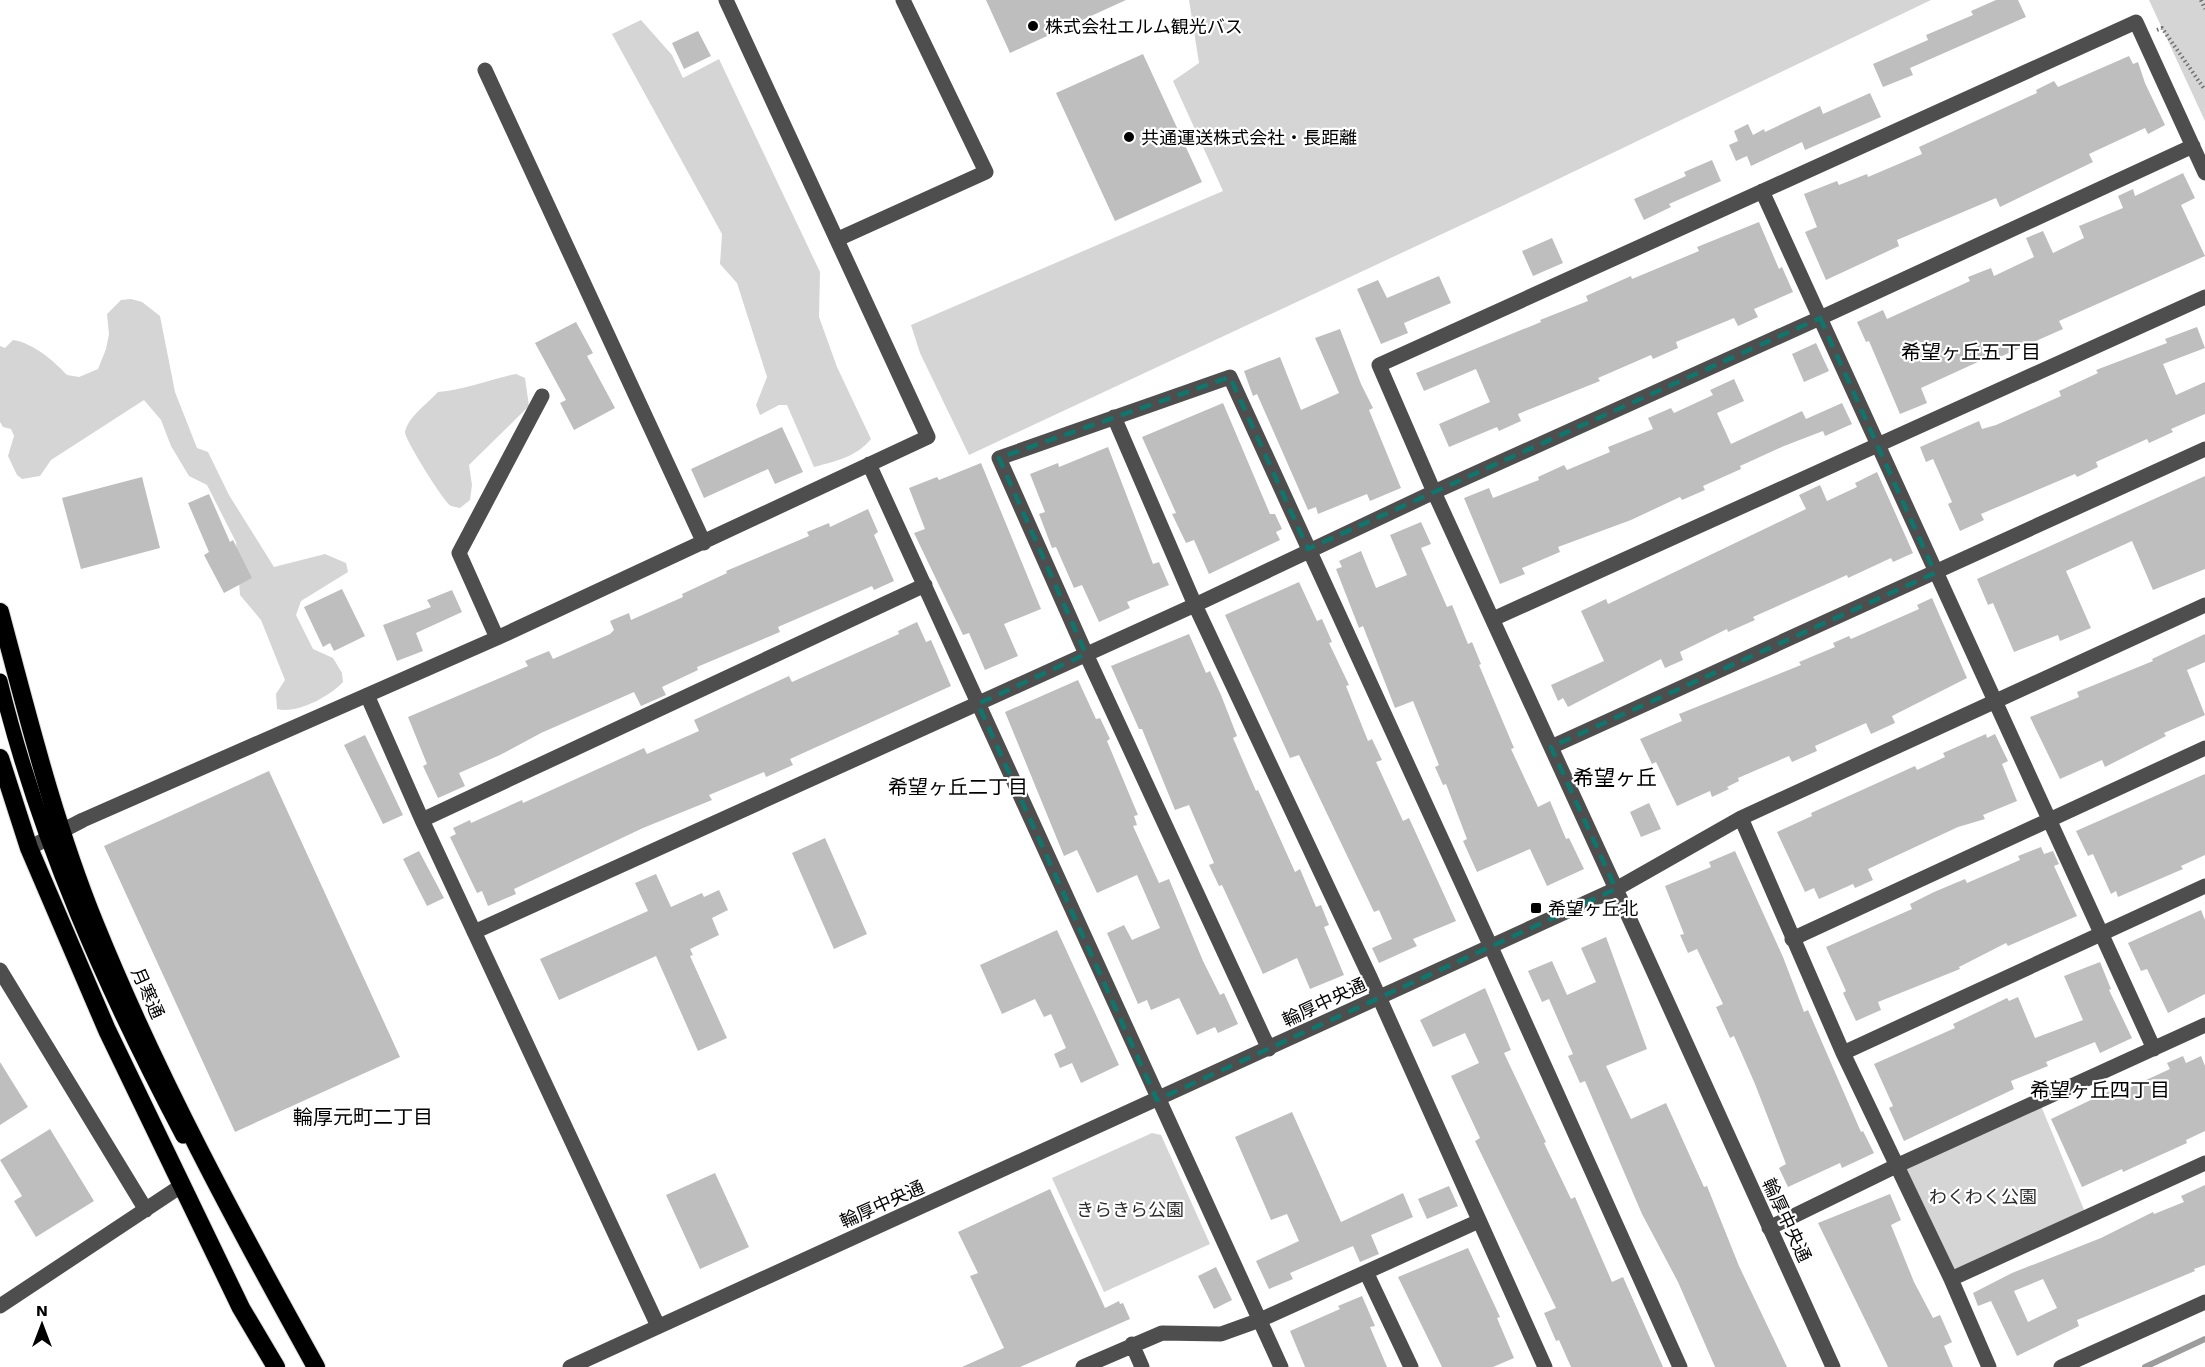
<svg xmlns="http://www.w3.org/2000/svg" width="2205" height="1367" viewBox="0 0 2205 1367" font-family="'Work Sans','Noto Sans JP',sans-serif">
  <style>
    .green { fill: #d5d5d5 }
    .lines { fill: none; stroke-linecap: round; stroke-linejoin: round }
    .stream { stroke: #9c9c9c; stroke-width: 6 }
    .building { fill: #bebebe; fill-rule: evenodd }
    .major-casing { stroke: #dbdbdb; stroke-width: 16 }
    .highway-casing { stroke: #dbdbdb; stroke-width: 20 }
    .path { stroke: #707070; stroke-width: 4; stroke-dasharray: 1.5 3; stroke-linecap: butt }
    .minor { stroke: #4e4e4e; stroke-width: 15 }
    .major { stroke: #000; stroke-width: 15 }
    .highway { stroke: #000; stroke-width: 18 }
    .marked { fill: none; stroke: #0f766e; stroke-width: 4.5; stroke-dasharray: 12 8; stroke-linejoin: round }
    .poi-dot { fill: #000; stroke: #fff; stroke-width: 2 }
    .labels { text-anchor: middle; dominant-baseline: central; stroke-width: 4.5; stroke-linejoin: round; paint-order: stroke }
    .poi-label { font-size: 18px; fill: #000; stroke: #fff; text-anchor: start }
    .street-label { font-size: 18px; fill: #000; stroke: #fff }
    .park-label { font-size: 18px; fill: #2c2c2c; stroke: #fff }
    .neighbourhood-label { font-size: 20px; fill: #000; stroke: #fff }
    .quarter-label { font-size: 21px; fill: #000; stroke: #fff }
  </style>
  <rect width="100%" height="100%" fill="#fff"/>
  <path class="green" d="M1189 0H1931L1502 206 969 455 920 353 911 325 1223 191 1173 81 1199 63Z
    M2149 0H2205V121Z
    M641 20 672 55 683 78 719 59 820 272 819 317 837 367 871 439C856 457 836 461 814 467L787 405H779L760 415 756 405 767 377 737 283 720 264 722 234 612 34Z
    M131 299 142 302 160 316 175 392 197 448 208 452 229 495 274 567 325 554 346 563 348 572 301 601 296 615 313 649 333 658 342 673 343 682C329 697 297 714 277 709L276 694 285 680 261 620 240 595 236 542 207 485 189 476 171 446 161 420 144 400 51 460 40 476 22 479 17 475 8 456 14 436 11 429 3 427 0 422V346L5 348 13 340C33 343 53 360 67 375L79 377 98 369 106 349 109 334 107 314 121 300Z
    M516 374 525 378 529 406 469 465 472 485 470 500 460 508C457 507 454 507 451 506 443 501 404 438 405 432 408 417 428 403 438 392 465 390 490 379 516 374Z
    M2039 1101 2087 1217 1951 1279 1896 1166Z
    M1152 1133 1161 1135 1210 1244 1104 1292 1052 1178Z"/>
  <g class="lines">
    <path class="stream" d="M2145 1367 2205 1339"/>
  </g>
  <path class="building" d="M986 0H1126L1010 53Z
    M1996 0H2018L2026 17 1910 68 1913 75 1883 87 1873 64 1928 40 1926 35 1973 15 1971 11Z
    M698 31 711 56 684 69 672 43Z
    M1143 54 1202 182 1115 221 1056 93Z
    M2129 56 2133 64 2138 62 2145 83 2165 125 2148 134 2145 128 2089 154 2093 162 2000 207 1996 198 1897 240 1899 246 1826 280 1805 232 1817 227 1804 194 1837 181 1839 185 1867 174 1868 177 1922 154 1919 147 2037 93 2036 90 2054 81 2058 87Z
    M1870 93 1881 117 1805 150 1802 142 1751 166 1747 156 1736 161 1729 145 1738 141 1734 131 1748 124 1753 135 1764 129 1765 132 1820 106 1823 114Z
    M1712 160 1721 181 1669 204 1671 207 1644 220 1634 199 1686 176 1684 172Z
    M2183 173 2195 198 2181 205 2205 256 2059 321 2063 329 2000 357 1998 353 1969 366 1921 388 1927 403 1900 414 1869 341 1866 342 1857 322 1883 310 1887 319 1970 281 1968 277 1991 268 1994 276 2034 257 2026 238 2043 231 2053 253 2084 238 2079 226 2123 208 2118 196 2133 189 2135 196Z
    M1759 222 1779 269 1782 267 1793 292 1754 309 1758 317 1738 326 1734 318 1676 342 1678 348 1653 359 1651 355 1598 378 1600 381 1518 414 1521 421 1499 431 1497 427 1449 447 1439 424 1490 402 1476 369 1424 391 1416 373 1541 322 1540 320 1588 301 1586 296 1631 276 1632 279 1699 251 1697 247Z
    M1552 238 1563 263 1533 276 1522 251Z
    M1439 276 1451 303 1404 323 1408 333 1381 344 1357 289 1378 280 1387 298Z
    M576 322 593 353 587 356 615 408 574 430 560 403 566 400 535 343Z
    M2197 327 2205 348 2163 364 2176 395 2205 382V414L2171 429 2173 432 2149 443 2147 439 2096 462 2098 467 2077 477 2075 474 1981 514 1984 520 1960 531 1948 504 1952 502 1933 459 1926 462 1920 447 1979 421 1982 429 1996 425 2061 396 2059 391 2098 373 2096 370 2167 343 2165 339Z
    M1340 329 1361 384 1373 408 1369 410 1401 488 1370 501 1367 494 1318 514 1316 507 1308 510 1257 394 1253 396 1244 371 1280 357 1301 410 1339 393 1315 338Z
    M1816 343 1829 371 1804 382 1792 354Z
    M1734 379 1744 401 1717 413 1731 444 1802 411 1806 419 1842 403 1852 424 1825 436 1823 431 1784 446 1740 466 1741 469 1703 486 1705 490 1682 500 1680 497 1631 520 1558 547 1560 552 1522 568 1525 574 1500 584 1464 498 1489 488 1493 498 1539 480 1538 477 1564 465 1567 470 1610 452 1608 447 1653 429 1648 418 1671 408 1674 413 1713 395 1710 390Z
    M1223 403 1270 514H1275L1282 529 1276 532 1280 540 1209 574 1194 540 1186 543 1172 514 1176 513 1142 437Z
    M782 427 803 472 775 484 768 469 704 498 691 469Z
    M1108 447 1153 564 1159 562 1169 585 1127 602 1130 608 1099 622 1082 585 1074 588 1056 547 1052 548 1039 514 1045 512 1030 474 1058 463 1059 467Z
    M981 463 1041 609 1004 624 1018 656 985 670 969 633 963 635 914 533 925 529 909 488 937 477 939 480Z
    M1877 472 1913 553 1893 562 1891 558 1848 578 1847 575 1753 617 1755 620 1728 632 1727 629 1680 652 1683 660 1665 668 1661 659 1568 707 1563 698 1558 701 1551 685 1604 661 1581 611 1606 599 1608 604 1806 509 1799 495 1820 485 1827 501 1857 487 1855 483Z
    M2205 476V569L2153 590 2132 541 2066 571 2091 628 2060 641 2058 635 2014 652 1993 603 1988 605 1977 579Z
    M142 477 160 548 81 569 62 498Z
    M209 494 230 542 233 540 252 578 224 593 204 555 209 552 188 503Z
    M868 509 878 532 874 535 894 581 874 590 872 586 831 604 778 627 780 632 697 667 698 670 662 687 666 695 641 706 634 692 541 733 500 755 459 773 465 786 438 798 423 766 427 764 408 717 528 666 525 661 549 651 553 659 610 634 614 630 610 621 629 613 631 620 683 597 682 594 727 573 726 571 809 536 807 532 829 523 830 527Z
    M1421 522 1431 544 1421 548 1447 607 1452 605 1468 644 1472 642 1481 664 1479 665 1514 748 1511 749 1538 807 1550 801 1566 839 1569 838 1584 869 1547 886 1530 849 1477 872 1463 841 1467 839 1446 784 1443 785 1435 767 1439 765 1413 701 1395 708 1363 626 1359 628 1336 569 1342 567 1339 561 1361 551 1376 588 1407 575 1390 535Z
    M1299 582 1317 621 1322 619 1332 642 1329 643 1349 685 1346 686 1368 741 1372 739 1382 760 1376 762 1403 821 1409 818 1456 921 1413 939 1417 946 1379 963 1372 948 1392 939 1379 910 1374 912 1299 755 1290 758 1225 615Z
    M342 589 365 636 334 651 330 643 323 647 304 607Z
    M452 590 462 612 416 633 423 651 397 661 383 625 431 607 427 600Z
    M1932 598 1967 678 1892 716 1895 723 1871 734 1866 723 1815 746 1817 751 1792 762 1789 756 1738 778 1739 781 1727 787 1729 789 1712 797 1710 791 1677 806 1656 762 1652 764 1640 739 1682 721 1679 714 1801 665 1799 662 1835 647 1833 643 1849 636 1851 639 1919 609 1917 605Z
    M917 622 926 642 931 640 951 686 790 759 793 765 766 777 764 772 709 795 712 800 643 828 514 889 516 894 488 906 482 891 477 893 450 837 456 834 453 828 470 820 471 823 522 800 523 803 644 748 647 754 699 731 694 720 789 676 792 682 899 634 898 631Z
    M1189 634 1206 673 1210 671 1221 695 1237 736 1233 738 1256 791 1258 790 1295 872 1300 869 1316 907 1321 905 1329 925 1324 927 1344 975 1310 989 1297 958 1263 974 1222 885 1219 886 1209 865 1214 863 1189 805 1175 810 1142 729H1139L1111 666Z
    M2205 634V662L2187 670 2205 715 2164 733 2166 736 2105 767 2102 760 2060 779 2030 717 2079 697 2077 692 2153 661 2152 659Z
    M1078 680 1096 719 1100 718 1110 739 1107 741 1138 815 1134 816 1137 825 1133 826 1159 883 1169 879 1203 961 1220 995 1224 993 1238 1024 1218 1033 1215 1027 1197 1035 1179 998 1151 1010 1147 1000 1138 1004 1107 933 1124 925 1132 940 1160 928 1137 875 1097 893 1077 850 1064 856 1005 712Z
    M1986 734 1987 738 1995 734 2008 761 2002 764 2017 801 1983 815 1985 819 1958 827 1868 869 1873 880 1855 888 1853 884 1819 899 1814 888 1805 892 1777 832 1812 816 1811 813 1915 766 1917 770 1945 757 1943 753Z
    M365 735 403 815 383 824 344 745Z
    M269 771 400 1057 235 1132 104 846Z
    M2205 774V855L2181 866 2183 869 2118 897 2116 891 2111 894 2093 854 2088 856 2076 831Z
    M1649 803 1661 829 1641 837 1630 812Z
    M825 838 867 934 834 949 792 853Z
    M2041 847 2044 854 2053 851 2059 864 2054 866 2077 916 2008 946 2006 943 1959 967 1960 969 1878 1002 1881 1010 1856 1021 1843 993 1846 991 1826 947 1912 909 1910 904 1934 892 1965 879 1967 883 2020 860 2018 856Z
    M419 851 444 898 427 906 403 859Z
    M1735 851 1783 957 1804 1012 1808 1010 1861 1132 1863 1131 1874 1153 1842 1168 1840 1163 1788 1187 1779 1168 1786 1164 1755 1084 1734 1036 1730 1038 1716 1007 1723 1004 1697 949 1688 953 1680 935 1684 934 1665 886 1711 867 1709 862Z
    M656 874 671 907 702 893 704 897 719 890 728 910 712 918 719 935 690 949 693 955 690 956 727 1038 698 1051 656 956 559 1000 540 959 648 911 635 883Z
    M2201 910 2205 920V994L2168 1013 2147 969 2141 971 2128 943Z
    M1057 930 1119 1065 1081 1083 1072 1063 1060 1068 1054 1054 1066 1048 1051 1014 1044 1017 1035 999 1002 1014 980 965Z
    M1606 937 1647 1049 1606 1066 1631 1119 1666 1103 1704 1187 1707 1186 1739 1266 1787 1367H1715L1678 1282 1642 1214 1585 1081 1580 1083 1568 1056 1573 1054 1549 999 1542 1002 1528 971 1552 961 1567 995 1596 982 1581 948Z
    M2100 962 2111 989 2109 990 2132 1038 2100 1053 2095 1042 2046 1062 2048 1066 2011 1081 2014 1089 1904 1141 1889 1108 1893 1106 1874 1064 1955 1028 1953 1024 2007 998 2009 1001 2018 997 2035 1038 2083 1020 2064 976Z
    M1485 988 1511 1050 1504 1053 1546 1142 1544 1143 1571 1199 1575 1197 1612 1282 1623 1277 1663 1367H1571L1559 1340 1556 1341 1544 1313 1556 1308 1475 1141 1480 1138 1451 1076 1479 1063 1465 1033 1433 1047 1420 1020Z
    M2183 1056 2186 1063 2201 1056 2205 1066V1131L2186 1140 2187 1143 2123 1172 2122 1169 2082 1187 2051 1119 2116 1088 2118 1093 2170 1069 2167 1063Z
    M0 1062 28 1107 0 1125Z
    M1292 1112 1341 1222 1403 1193 1413 1217 1371 1235 1379 1254 1360 1262 1353 1246 1290 1273 1293 1279 1269 1289 1256 1261 1299 1241 1287 1214 1271 1220 1235 1137Z
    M50 1129 94 1201 36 1237 14 1201 22 1196 0 1160Z
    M715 1173 749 1247 700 1269 666 1195Z
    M2205 1185V1265L2194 1269 2195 1271 2077 1320 2079 1326 2017 1356 1991 1301 1978 1306 1973 1293 2012 1273 2101 1238 2153 1212 2154 1214 2184 1202 2181 1196ZM2043 1279 2057 1308 2028 1322 2014 1291Z
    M1449 1186 1458 1206 1427 1219 1418 1199Z
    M1050 1189 1105 1308 1119 1301 1120 1304 1123 1303 1130 1319 1020 1367H962L1004 1348 970 1276 978 1273 958 1232Z
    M1890 1194 1901 1220 1891 1225 1914 1282 1933 1318 1940 1315 1952 1342 1944 1346 1953 1367H1888L1818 1223Z
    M1468 1248 1500 1317 1497 1318 1514 1358 1493 1367H1442L1398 1277Z
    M1216 1267 1232 1300 1214 1309 1198 1276Z
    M1362 1296 1375 1326 1370 1327 1387 1367H1305L1290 1331 1340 1309 1338 1306Z"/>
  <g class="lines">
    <defs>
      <path id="major" d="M0 681C39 841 106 990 183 1136"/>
      <path id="highway" d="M0 612C28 717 54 823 95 924 157 1077 236 1223 316 1367
        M0 758 29 848 107 1030 241 1308 276 1367"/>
    </defs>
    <use href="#major" class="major-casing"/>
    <use href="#highway" class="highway-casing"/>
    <path class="path" d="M2201 0 2205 9
      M2157 30 2162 28 2205 90"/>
    <path class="minor" d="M485 70 704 543
      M2205 173 2136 22 1379 365 1434 492 1616 889 1741 818 2205 605
      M1762 191 2154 1049
      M838 239 986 172 903 0
      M1114 417 1195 605 1370 977 1545 1367
      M869 464 1281 1367
      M1493 619 2205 297
      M497 638 459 553 542 396
      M367 695 422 820 658 1326
      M1551 747 2205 449
      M1741 818 1843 1053 1951 1279 1989 1367
      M422 820 925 585
      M29 848 83 820 497 638 928 437 726 0
      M474 932 1195 605 1434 492 1820 318 2193 146
      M1792 939 2205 748
      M0 970 146 1210
      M1269 1049 1086 654 999 458 1230 377 1491 947 1680 1367
      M1843 1053 2205 886
      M1769 1228 1896 1166 2205 1025
      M1367 1274 1411 1367
      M1951 1279 2205 1163
      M0 1306 181 1186
      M1132 1344 1142 1367
      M570 1367 1616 889 1833 1367
      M1083 1367 1162 1333 1221 1334 1260 1320 1479 1221
      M2061 1367 2205 1302"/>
    <use href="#major" class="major"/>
    <use href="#highway" class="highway"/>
  </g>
  <path class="marked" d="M1820 318 1935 573 1551 747 1616 889 1157 1100 978 704 1086 654 999 458 1230 377 1308 549Z"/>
  <g class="poi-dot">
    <circle cx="1033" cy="26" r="6"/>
    <circle cx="1129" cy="137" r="6"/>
    <rect x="1530" y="902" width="12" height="12" rx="3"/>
  </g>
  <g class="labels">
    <g class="poi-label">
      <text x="1045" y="26">株式会社エルム観光バス</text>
      <text x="1141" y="137">共通運送株式会社・長距離</text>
      <text x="1548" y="908">希望ヶ丘北</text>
    </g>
    <g class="street-label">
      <text transform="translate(148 993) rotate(66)">月寒通</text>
      <text transform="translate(1324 1002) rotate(-25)">輪厚中央通</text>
      <text transform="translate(882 1204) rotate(-24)">輪厚中央通</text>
      <text transform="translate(1787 1220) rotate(65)">輪厚中央通</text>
    </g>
    <g class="park-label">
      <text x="1983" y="1196">わくわく公園</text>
      <text x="1130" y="1209">きらきら公園</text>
    </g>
    <g class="neighbourhood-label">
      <text x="1971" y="352">希望ヶ丘五丁目</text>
      <text x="958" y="787">希望ヶ丘二丁目</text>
      <text x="2100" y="1090">希望ヶ丘四丁目</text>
      <text x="363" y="1117">輪厚元町二丁目</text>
    </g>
    <g class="quarter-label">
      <text x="1615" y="777">希望ヶ丘</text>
    </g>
  </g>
  <g transform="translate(42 1325)" stroke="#ffffff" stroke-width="4.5" paint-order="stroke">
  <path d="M0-4.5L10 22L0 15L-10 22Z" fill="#000000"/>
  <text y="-9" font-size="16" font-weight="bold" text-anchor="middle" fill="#000000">N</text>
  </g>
</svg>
